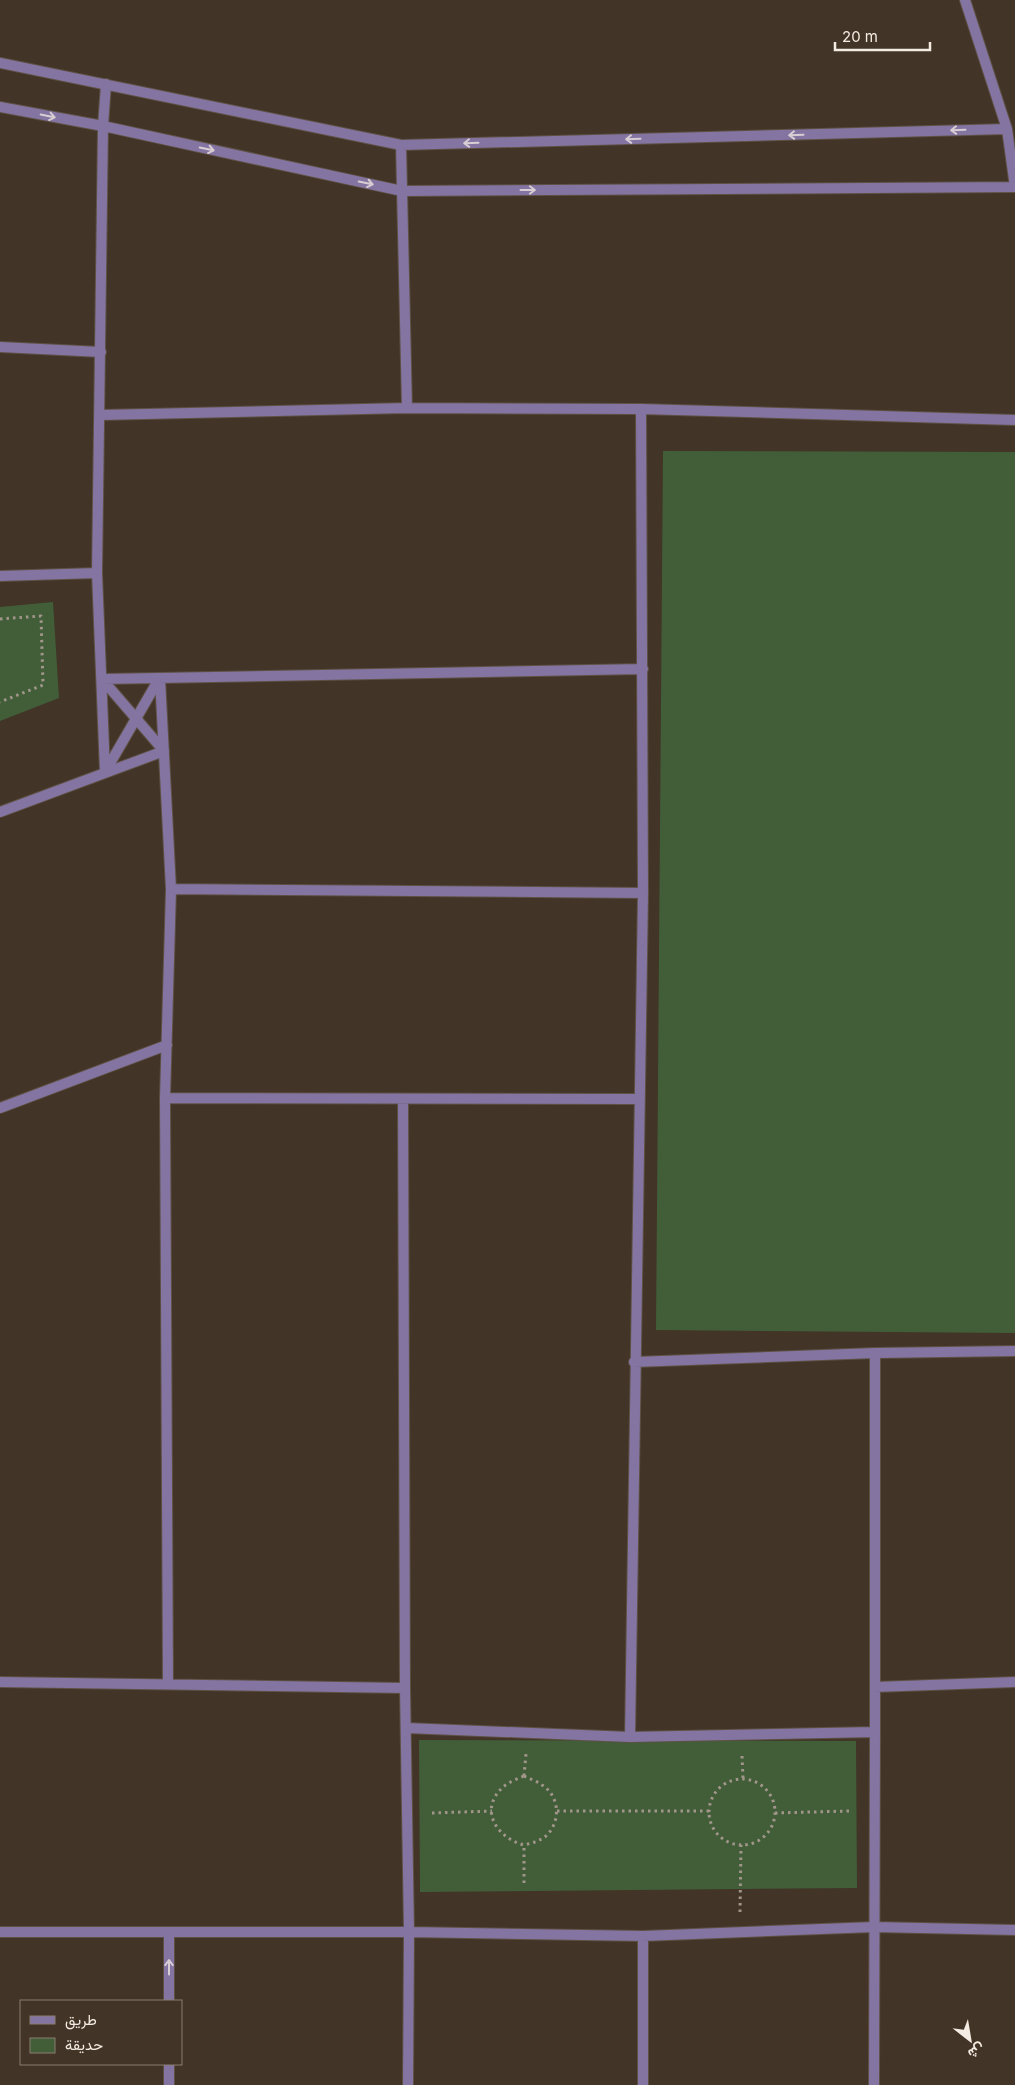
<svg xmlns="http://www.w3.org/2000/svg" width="1015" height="2085" viewBox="0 0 1015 2085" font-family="Inter,Vazirmatn,sans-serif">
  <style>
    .green { fill: #415e39 }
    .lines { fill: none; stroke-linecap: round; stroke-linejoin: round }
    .minor-casing { stroke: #5e5144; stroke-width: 12 }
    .path { stroke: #a2968b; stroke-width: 3; stroke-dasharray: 2.5 4; stroke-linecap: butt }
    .minor { stroke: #8374a2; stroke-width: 10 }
    .oneway { stroke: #d8cdd2 }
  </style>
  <rect width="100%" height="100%" fill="#423426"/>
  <path class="green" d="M663 451 1015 452V1333L656 1330Z
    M53 602 59 698 0 721V607Z
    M419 1740 856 1741 857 1888 420 1892Z"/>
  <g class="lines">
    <defs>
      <path id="minor" d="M965 0 1007 129 1015 187
        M0 63 401 145 1007 129
        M0 107 103 126 402 191 1015 187
        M401 145 407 408
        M0 347 101 352
        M100 415 407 408 641 409 1015 420
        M0 576 97 573
        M160 678 171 889 165 1098 168 1684
        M102 679 643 669
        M105 772 97 573 103 126 106 84
        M105 772 159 679
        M0 812 164 751 102 679
        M171 889 643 893
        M165 1098 638 1099
        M403 1100 405 1688 409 1932 408 2085
        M0 1108 167 1045
        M875 1353 1015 1351
        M634 1362 875 1353V1732
        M0 1682 405 1688
        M875 1687 1015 1682
        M407 1728 630 1737 643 893 641 409
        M630 1737 875 1732 874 2085
        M0 1932H409L643 1936 874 1927 1015 1930
        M643 1936V2085
        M169 2001V1932
        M169 2085V2064"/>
    </defs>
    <use href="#minor" class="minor-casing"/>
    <path class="path" d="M0 619 41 616 43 685 0 702
      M742 1756 743 1778
      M524 1776C530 1779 537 1781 542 1785 560 1796 561 1822 546 1836 540 1841 532 1843 524 1845 497 1838 478 1810 503 1787 509 1782 517 1779 524 1776Z
      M524 1776 526 1754
      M709 1812a33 33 0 1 1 66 0a33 33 0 1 1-66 0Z
      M557 1811H709
      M432 1813 492 1811
      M775 1813 849 1811
      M524 1883V1845
      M740 1912 741 1845"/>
    <use href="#minor" class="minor"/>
  </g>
  <defs><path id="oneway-shaft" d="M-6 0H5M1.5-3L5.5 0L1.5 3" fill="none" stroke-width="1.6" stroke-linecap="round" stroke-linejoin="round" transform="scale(1.25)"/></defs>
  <g class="oneway">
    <use href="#oneway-shaft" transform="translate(48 116) rotate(11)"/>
    <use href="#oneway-shaft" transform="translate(958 130) rotate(178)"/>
    <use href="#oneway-shaft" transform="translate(796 135) rotate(178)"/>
    <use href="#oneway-shaft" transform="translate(633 139) rotate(178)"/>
    <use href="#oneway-shaft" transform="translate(471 143) rotate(178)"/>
    <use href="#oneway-shaft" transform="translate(207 149) rotate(12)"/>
    <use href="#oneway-shaft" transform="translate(366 183) rotate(12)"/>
    <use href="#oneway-shaft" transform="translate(528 190)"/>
    <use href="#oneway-shaft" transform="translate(169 1967) rotate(-90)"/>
  </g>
  <rect x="20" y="2000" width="162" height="65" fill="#423426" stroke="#897d71"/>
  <rect x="30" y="2016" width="25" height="8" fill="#8374a2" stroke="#897d71"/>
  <text x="65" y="2025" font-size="15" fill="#f4ebe2">طريق</text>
  <rect x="30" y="2038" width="25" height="15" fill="#415e39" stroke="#897d71"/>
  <text x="65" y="2050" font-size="15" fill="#f4ebe2">حديقة</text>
  <g transform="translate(970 2040) rotate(149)" stroke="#423426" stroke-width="4" paint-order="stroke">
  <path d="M0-4L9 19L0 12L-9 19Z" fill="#f4ebe2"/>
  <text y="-8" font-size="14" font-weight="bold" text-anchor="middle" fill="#f4ebe2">ش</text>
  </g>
  <path d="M835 42v8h95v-8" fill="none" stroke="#f4ebe2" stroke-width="2.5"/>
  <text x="842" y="42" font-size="15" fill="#f4ebe2" stroke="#423426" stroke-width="4" paint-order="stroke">20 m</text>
</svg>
